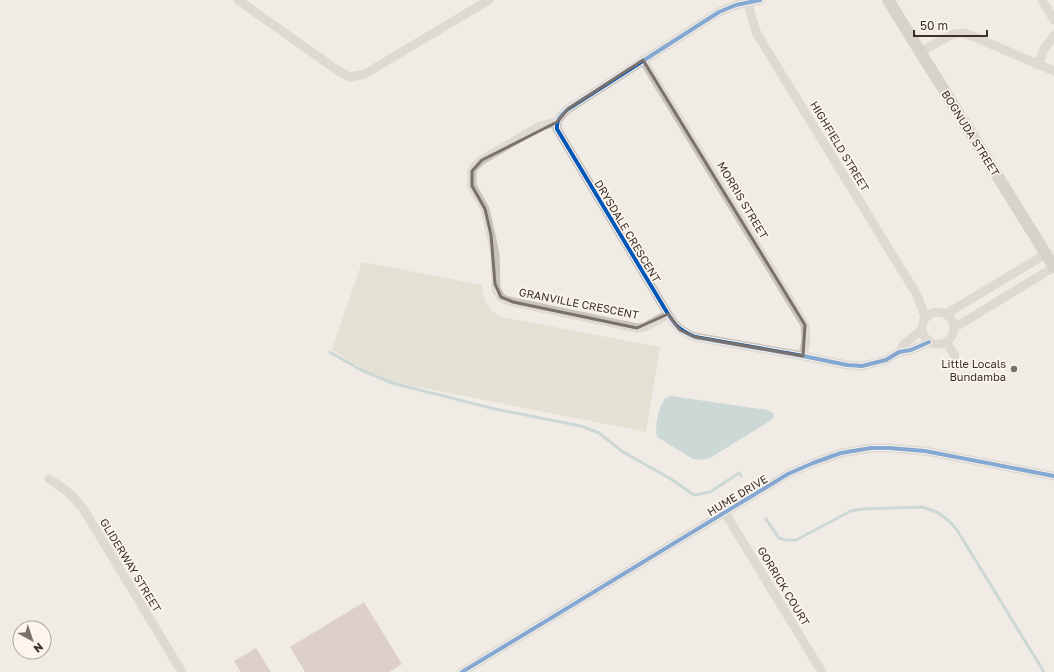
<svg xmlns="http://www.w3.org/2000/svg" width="1054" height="672" viewBox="0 0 1054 672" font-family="'Golos Text',sans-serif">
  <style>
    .green { fill: #d1d6bf }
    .water { fill: #a1c2c1 }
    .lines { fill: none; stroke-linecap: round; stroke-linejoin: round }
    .stream { stroke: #a1c2c1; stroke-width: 3 }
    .building { fill: #c3afa7 }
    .street { stroke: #c9c3be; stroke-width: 9 }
    .secondary { stroke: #bab3ae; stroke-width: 12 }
    .cycleway-casing { stroke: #fbf5ee; stroke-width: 6 }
    .cycleway { stroke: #0057b8; stroke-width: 4 }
    .marked { fill: none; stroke: #7a716c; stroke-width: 3; stroke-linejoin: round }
    .poi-dot { fill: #7a716c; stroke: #fbf5ee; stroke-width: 1.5 }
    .labels { text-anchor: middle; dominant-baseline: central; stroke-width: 3.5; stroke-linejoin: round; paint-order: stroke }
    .street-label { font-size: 11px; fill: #3b302b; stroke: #fbf5ee }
    .poi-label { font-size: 11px; fill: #3b302b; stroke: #fbf5ee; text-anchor: end }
  </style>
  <rect width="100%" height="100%" fill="#f0ebe5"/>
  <path class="green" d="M362 262 482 285C484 300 486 309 501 317L660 347 646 432 378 379 332 349Z"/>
  <path class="water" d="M671 396 767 410 773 413 774 417 770 421 710 458 701 460 693 459 657 437C654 424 659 409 665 398Z"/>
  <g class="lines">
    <path class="stream" d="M330 352 361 370 392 383 495 409 581 426 599 433 623 452 671 479 694 495 710 492 739 473 741 476
      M766 519 779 538 786 540H796L851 511 862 509 922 507 937 512 949 521 957 530 1044 672"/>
  </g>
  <path class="building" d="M364 602 402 664 389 672H305L290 647Z
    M256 648 271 672H241L234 661Z"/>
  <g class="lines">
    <path class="street" d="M238 0 337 70 349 77 365 74 489 0
      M760 0 736 5 719 12 568 109C561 115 556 120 557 129L668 314C676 327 681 331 695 337L803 356 847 365 862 366 886 360 899 352 911 350 929 342
      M1042 0 1054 20
      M748 2 753 22 757 34 917 295 925 317
      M920 52 953 34 965 33 1054 71
      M643 60 805 325 806 339 803 356
      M1038 65 1044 49 1054 35
      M557 122 540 126 482 160 475 166 472 171V186L485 209 491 235 495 254 496 289 501 297 506 300 513 302 637 328 645 327 668 314
      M922 328a16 16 0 1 1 32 0a16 16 0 1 1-32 0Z
      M946 314 1046 254
      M954 328 1054 267
      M946 342 955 356
      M899 352 904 344 922 330
      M49 479C63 487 74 496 84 510L182 672
      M725 513 822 672
      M462 672 788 474 813 463 841 453 871 448H889L925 451 1054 476"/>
    <path class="secondary" d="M888 0 1054 267"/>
    <defs>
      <path id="cycleway" d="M760 0 736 5 719 12 568 109C561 115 556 120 557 129L668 314C676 327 681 331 695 337L803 356 847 365 862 366 886 360 899 352 911 350 929 342
        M462 672 788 474 813 463 841 453 871 448H889L925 451 1054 476"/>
    </defs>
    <use href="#cycleway" class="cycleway-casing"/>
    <use href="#cycleway" class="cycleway"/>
  </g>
  <path d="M0 0H1054V672H0ZM643 60 805 325 803 356 695 337 680 330 668 314 637 328 513 302 501 297 495 284 491 235 485 209 472 186V171L482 160 557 122 568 109Z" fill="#f0ebe5" fill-opacity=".55" fill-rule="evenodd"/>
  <path class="marked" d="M643 60 805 325 803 356 695 337 680 330 668 314 637 328 513 302 501 297 495 284 491 235 485 209 472 186V171L482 160 557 122 568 109Z"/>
  <circle class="poi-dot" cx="1014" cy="369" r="4"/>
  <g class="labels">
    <g class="street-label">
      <text transform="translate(971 133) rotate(58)">BOGNUDA STREET</text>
      <text transform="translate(840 146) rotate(59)">HIGHFIELD STREET</text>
      <text transform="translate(743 200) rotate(59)">MORRIS STREET</text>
      <text transform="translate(628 231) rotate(59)">DRYSDALE CRESCENT</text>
      <text transform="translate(579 303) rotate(11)">GRANVILLE CRESCENT</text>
      <text transform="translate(737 495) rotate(-31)">HUME DRIVE</text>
      <text transform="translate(131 565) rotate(59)">GLIDERWAY STREET</text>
      <text transform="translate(784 586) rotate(59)">GORRICK COURT</text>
    </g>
    <g class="poi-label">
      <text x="1006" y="363">Little Locals<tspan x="1006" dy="13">Bundamba</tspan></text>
    </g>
  </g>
  <g transform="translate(32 640) rotate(140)"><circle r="19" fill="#fbf5ee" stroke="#aea6a0"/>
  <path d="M0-3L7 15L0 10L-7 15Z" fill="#7a716c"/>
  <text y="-6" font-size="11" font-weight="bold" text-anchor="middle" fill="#3b302b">N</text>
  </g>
  <path d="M914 30v6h73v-6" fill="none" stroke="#3b302b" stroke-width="2"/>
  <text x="920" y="30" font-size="12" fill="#3b302b" stroke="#fbf5ee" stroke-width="3" paint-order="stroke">50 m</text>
</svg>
